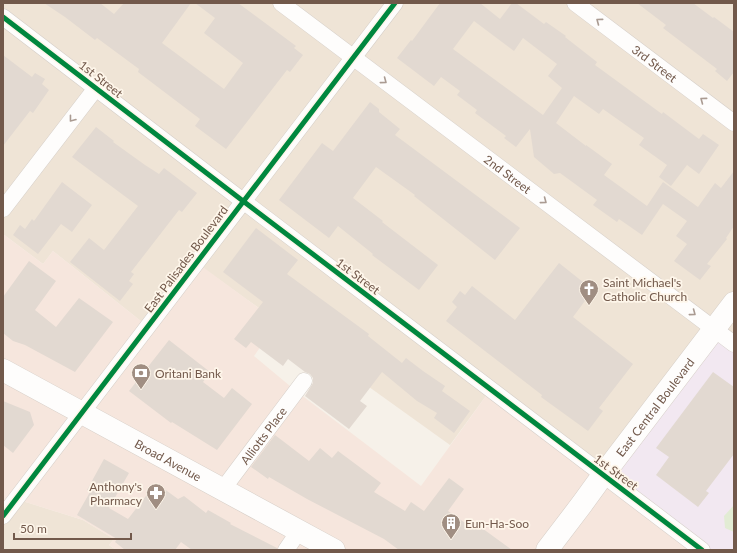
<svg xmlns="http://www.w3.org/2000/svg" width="737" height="553" viewBox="0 0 737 553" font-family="Lato,sans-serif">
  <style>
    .residential { fill: #efe4d6 }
    .commercial { fill: #f6e6dd }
    .education { fill: #f2e8f1 }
    .green { fill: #e2ecd4 }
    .building { fill: #e2d9d1; fill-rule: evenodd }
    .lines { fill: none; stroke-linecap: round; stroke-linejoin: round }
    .street-casing { stroke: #d5cec8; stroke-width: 17 }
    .secondary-casing { stroke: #d5cdc6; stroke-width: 23 }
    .street { stroke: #fefdfc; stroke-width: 16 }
    .secondary { stroke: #fefdfc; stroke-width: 22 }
    .cycleway-casing { stroke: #fef6ea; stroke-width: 8 }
    .cycleway { stroke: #00873e; stroke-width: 5 }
    .oneway { stroke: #aa9b92 }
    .labels { text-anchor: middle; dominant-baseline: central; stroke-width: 3.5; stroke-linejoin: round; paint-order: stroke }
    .street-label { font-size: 12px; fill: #72594b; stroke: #fef6ea }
    .poi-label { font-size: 12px; fill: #72594b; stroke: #fef6ea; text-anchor: start }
  </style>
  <rect width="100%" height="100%" fill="#f6f1e9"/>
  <path class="residential" d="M3 3H734V344L603 475 491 389 450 445 196 263 147 326 53 251 43 264 3 234Z
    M16 499 83 520 114 539 109 545 116 550H3V516Z"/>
  <path class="commercial" d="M3 234 43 264 53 251 147 326 196 262 278 322 254 356 296 391 421 486 491 389 702 550H116L109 545 114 539 83 520 16 499 3 516Z"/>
  <path class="education" d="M714 329 734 344V550H701L603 475Z"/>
  <path class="green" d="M734 505V532L725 528 724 516Z"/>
  <path class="building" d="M44 3H100L114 14 124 3H191L162 43 224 89 243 63 204 33 215 18 195 3H238L296 46 294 48 303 55 290 72 287 70 226 149 195 126 200 119 138 72 139 69 97 38 95 40 65 17Z
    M440 3H480L500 19 512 3H516L544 24 546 22 566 36 565 37 597 62 595 65 662 114 663 112 699 139 703 134 719 145 699 174 687 165 671 186 659 177 667 165 639 145 644 138 603 109 599 114 574 96 556 123 586 146V145L612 164 604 175 647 206 663 182 698 207 715 183 721 188 734 171V226L726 238 727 239 707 264 711 266 700 280 674 261 687 244 676 236 687 221 663 204 642 235 619 219 617 222 593 205 597 200 560 173 554 174 534 157 530 129 516 147 504 138 506 136 475 113 477 110 457 95 460 91 441 77 434 86 397 58 411 40 412 41ZM474 21 514 51 523 38 557 64 548 76 562 88 543 115 453 49Z
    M637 3H693L713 18 714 17 734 32V72L727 81 715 71 717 69 663 28 666 25Z
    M3 55 32 77 35 73 45 79 42 84 49 90 33 113 30 111 3 146Z
    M370 102 379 109V112L400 129 395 135 520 228 495 260 414 196 415 195 376 167 353 198 383 221 382 222 438 265 419 290 372 255 373 254 338 226 329 238 279 200 322 143 333 151Z
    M96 127 114 141 113 142 145 165 159 174 164 168 197 193 182 212 179 210 131 272 134 274 129 281 133 284 120 301 70 262 89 238 104 250 138 206 72 157Z
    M62 182 92 205 72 232 61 224 38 254 13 235 20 225 25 229 32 219 34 221Z
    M256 228 298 260 287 274 369 334 368 336 402 363 406 358 423 371 445 386 442 391 470 411 454 433 434 418 437 413 417 401 382 372 360 401 367 406 349 429 305 396 313 383V378L310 374 305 372 288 359 283 366 251 342 246 348 234 339 263 302 223 272Z
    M29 261 56 281 35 310 56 327 79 298 113 322 75 372 25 345 13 341 3 333V297Z
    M559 263 593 290 573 317 633 364 599 408 603 411 588 431 541 397 542 395 446 321 457 307 452 302 460 291 465 295 472 286 515 320Z
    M169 340 210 372 203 382 224 398 232 388 252 404 217 450 172 422 171 423 129 391Z
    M713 372 734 387V454L706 491 709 493 698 507 656 475 669 457 656 448Z
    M3 401 30 412 34 425 13 453 3 445Z
    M275 435 309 461 320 448 332 458 338 451 381 483 374 492 405 511 411 502 424 511 449 478 464 489 448 511 471 527 475 523 512 550H399L384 539 307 499 269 477 268 479 251 467Z
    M104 459 129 473 109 508 128 519 156 483 178 499 184 496 206 513 208 510 231 523 230 524 277 548V550H192L181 542 175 550H125L115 542 117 539 77 515 90 492 87 490Z"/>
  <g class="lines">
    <defs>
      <g id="street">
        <path id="s1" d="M281 3 734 344"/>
        <path id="s2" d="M575 3 734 123"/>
        <path d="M3 17 243 201 702 550"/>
        <path d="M3 209 96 88"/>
        <path id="s3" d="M223 489 304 381"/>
        <path d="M3 516 395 3"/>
        <path d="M286 550 299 531"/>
      </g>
      <g id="secondary">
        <path id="s4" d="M3 370 334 550"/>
        <path id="s5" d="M547 550 582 504 603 475 734 303"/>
      </g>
    </defs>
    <use href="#street" class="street-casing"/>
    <use href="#secondary" class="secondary-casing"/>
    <use href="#street" class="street"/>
    <use href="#secondary" class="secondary"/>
    <defs>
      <path id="cycleway" d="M3 17 243 201 702 550
        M3 516 395 3"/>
    </defs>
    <use href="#cycleway" class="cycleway-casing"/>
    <use href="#cycleway" class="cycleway"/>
  </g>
  <defs><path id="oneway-chevron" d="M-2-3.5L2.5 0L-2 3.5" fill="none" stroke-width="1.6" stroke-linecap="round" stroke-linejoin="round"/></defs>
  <g class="oneway">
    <use href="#oneway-chevron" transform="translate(599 21) rotate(-143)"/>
    <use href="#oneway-chevron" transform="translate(384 81) rotate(37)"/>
    <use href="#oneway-chevron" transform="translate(703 100) rotate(-143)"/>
    <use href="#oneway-chevron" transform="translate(72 119) rotate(128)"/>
    <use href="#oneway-chevron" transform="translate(544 201) rotate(37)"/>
    <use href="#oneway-chevron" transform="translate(693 313) rotate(37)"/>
  </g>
  <defs>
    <symbol id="church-pin" viewBox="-11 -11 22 30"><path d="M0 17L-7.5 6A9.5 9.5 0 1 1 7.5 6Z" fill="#a08e82" stroke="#fef6ea"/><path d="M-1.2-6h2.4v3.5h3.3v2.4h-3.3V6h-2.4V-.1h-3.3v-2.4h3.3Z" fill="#fff"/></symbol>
    <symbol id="bank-pin" viewBox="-11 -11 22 30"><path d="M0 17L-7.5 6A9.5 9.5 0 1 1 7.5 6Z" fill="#a08e82" stroke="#fef6ea"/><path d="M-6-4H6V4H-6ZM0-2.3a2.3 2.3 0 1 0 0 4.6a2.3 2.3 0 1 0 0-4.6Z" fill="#fff"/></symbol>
    <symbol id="pharmacy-pin" viewBox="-11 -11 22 30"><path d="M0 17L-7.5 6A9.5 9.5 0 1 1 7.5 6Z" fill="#a08e82" stroke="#fef6ea"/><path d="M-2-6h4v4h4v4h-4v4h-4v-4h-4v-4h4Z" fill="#fff"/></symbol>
    <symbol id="building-pin" viewBox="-11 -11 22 30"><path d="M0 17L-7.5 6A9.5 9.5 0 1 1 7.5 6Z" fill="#a08e82" stroke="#fef6ea"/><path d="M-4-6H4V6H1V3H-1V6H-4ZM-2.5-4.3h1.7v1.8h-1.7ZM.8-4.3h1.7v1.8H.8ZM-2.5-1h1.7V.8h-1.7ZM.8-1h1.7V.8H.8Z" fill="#fff"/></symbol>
  </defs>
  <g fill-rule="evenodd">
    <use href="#church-pin" x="578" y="278" width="22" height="30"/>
    <use href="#bank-pin" x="130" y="362" width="22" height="30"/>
    <use href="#pharmacy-pin" x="145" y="482" width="22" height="30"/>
    <use href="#building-pin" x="440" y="512" width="22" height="30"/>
  </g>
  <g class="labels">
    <g class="street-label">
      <text stroke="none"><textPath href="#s2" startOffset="100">3rd Street</textPath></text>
      <text transform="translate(101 79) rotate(38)">1st Street</text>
      <text stroke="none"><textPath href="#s1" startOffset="284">2nd Street</textPath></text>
      <text transform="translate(186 259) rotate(-53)">East Palisades Boulevard</text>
      <text transform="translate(358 276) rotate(37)">1st Street</text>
      <text stroke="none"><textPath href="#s5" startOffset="179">East Central Boulevard</textPath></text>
      <text stroke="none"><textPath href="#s3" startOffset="67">Alliotts Place</textPath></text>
      <text stroke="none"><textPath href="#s4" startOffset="188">Broad Avenue</textPath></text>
      <text transform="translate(616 472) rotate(36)">1st Street</text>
    </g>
    <g class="poi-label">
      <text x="603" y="282">Saint Michael's<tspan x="603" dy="14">Catholic Church</tspan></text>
      <text x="155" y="373">Oritani Bank</text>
      <text x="142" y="486" text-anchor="end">Anthony's<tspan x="142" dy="14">Pharmacy</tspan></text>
      <text x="465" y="523">Eun-Ha-Soo</text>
    </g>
  </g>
  <rect width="737" height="553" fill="none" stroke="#72594b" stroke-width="8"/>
  <path d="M14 533v6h117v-6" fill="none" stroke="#72594b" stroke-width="2"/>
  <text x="20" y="533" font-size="12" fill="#72594b" stroke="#fef6ea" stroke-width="3" paint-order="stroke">50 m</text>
</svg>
